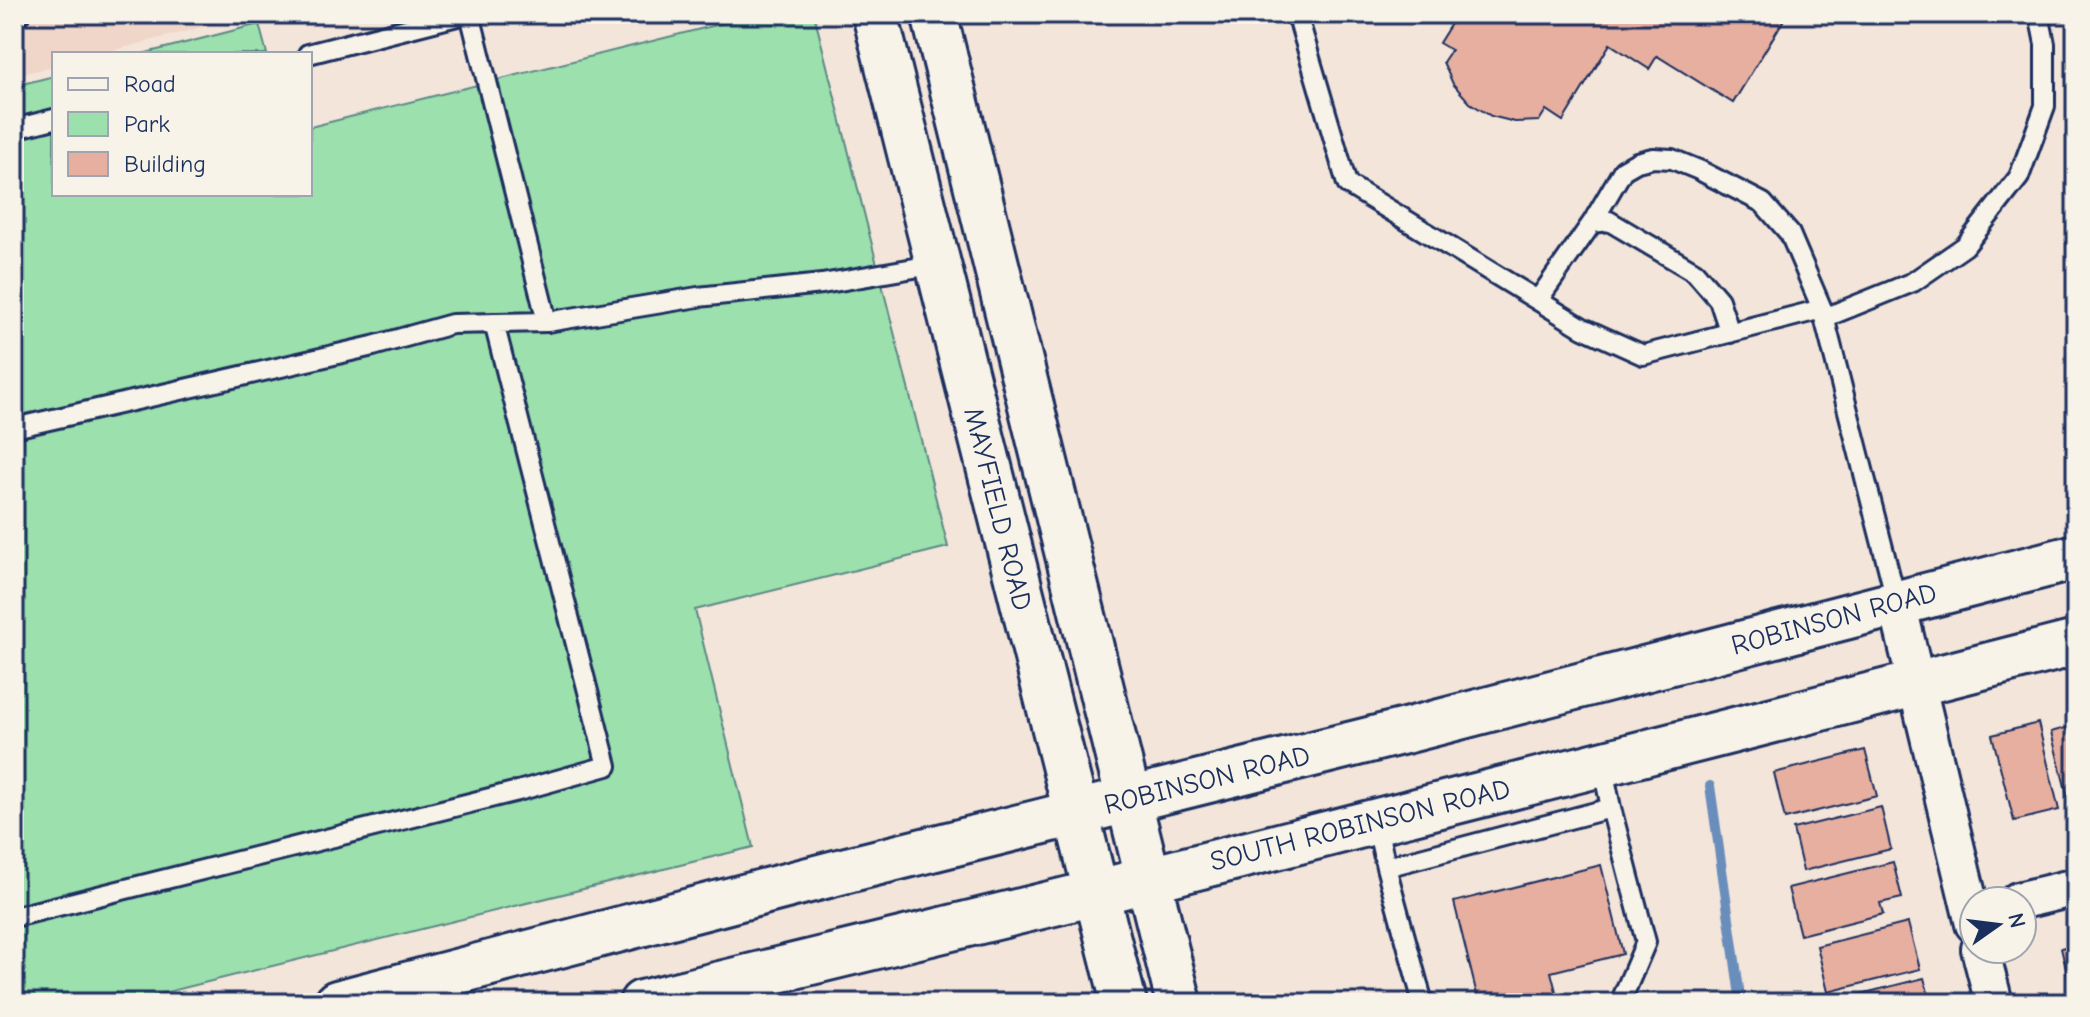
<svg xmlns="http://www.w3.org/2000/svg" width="2090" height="1017" viewBox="0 0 2090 1017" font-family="'Comic Neue',sans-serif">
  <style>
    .built { fill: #f0d5c9 }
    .green { fill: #9be0ad; stroke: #5b8886; stroke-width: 2 }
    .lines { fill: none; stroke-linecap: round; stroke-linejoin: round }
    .stream { stroke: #6b8ebc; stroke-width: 10 }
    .building { fill: #e7afa0; stroke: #1b2f5e; stroke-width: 2 }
    .lane-casing { stroke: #1b2f5e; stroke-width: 24 }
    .street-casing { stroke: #1b2f5e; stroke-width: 42 }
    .secondary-casing { stroke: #1b2f5e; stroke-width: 50 }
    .lane { stroke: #f7f3e8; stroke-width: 18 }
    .street { stroke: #f7f3e8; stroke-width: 36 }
    .secondary { stroke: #f7f3e8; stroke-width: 44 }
    .labels { text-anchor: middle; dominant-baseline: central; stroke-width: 6; stroke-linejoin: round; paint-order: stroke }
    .street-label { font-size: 28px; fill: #1b2f5e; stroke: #f7f3e8 }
  </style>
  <rect width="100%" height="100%" fill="#f4e5da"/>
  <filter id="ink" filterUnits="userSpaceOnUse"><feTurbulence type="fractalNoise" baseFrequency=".0125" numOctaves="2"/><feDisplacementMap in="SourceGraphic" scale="16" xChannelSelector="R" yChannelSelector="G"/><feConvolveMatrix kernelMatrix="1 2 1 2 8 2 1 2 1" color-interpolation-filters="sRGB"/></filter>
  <g filter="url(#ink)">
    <path class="built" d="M14 14H253L99 54H54V66L14 76Z"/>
    <path class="green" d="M760 14H814L948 547 695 610 753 847 123 1003H14V86L54 76V194H310V127Z
      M259 24 267 54H142Z"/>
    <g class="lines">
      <path class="stream" d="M1710 786 1741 1003"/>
    </g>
    <path class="building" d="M1457 14H1771L1783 21 1733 103 1657 56 1649 69 1610 44 1563 121 1546 110 1539 121 1515 122 1491 116 1470 103 1453 84 1443 62 1451 50 1439 43Z
      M2038 723 2059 810 2014 821 1992 735Z
      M2076 725V804L2070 806 2051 732Z
      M1865 750 1877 796 1785 819 1774 773Z
      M1881 807 1891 849 1803 871 1793 829Z
      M1893 862 1902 898 1880 903 1883 914 1800 935 1788 888Z
      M1601 865 1623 954 1551 972 1559 1003H1479L1454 902Z
      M1908 923 1920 969 1828 992 1817 946Z
      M2076 944V1003H2074L2061 948Z
      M1924 978 1931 1003H1854L1853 996Z"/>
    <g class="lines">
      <defs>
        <path id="lane" d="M470 14 547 322
          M1297 14 1347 184 1583 328 1643 355 1822 309 1897 603
          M14 16 20 14
          M308 54 465 14
          M14 129 54 119
          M1592 223 1623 170 1637 162 1653 158 1672 159 1699 170 1763 203 1790 234 1822 309
          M1538 300 1592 223 1609 221 1695 272 1719 300 1730 333
          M1824 318 1913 282 1965 246 2019 177 2045 106V44L2039 14
          M14 428 373 346 452 324 547 322 698 297 822 284 937 264
          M1611 808 1646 942 1620 1003
          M1376 822 1386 867 1611 808 1602 763
          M1386 867 1423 1003
          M14 917 518 791 607 766 494 323"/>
        <path id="street" d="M1897 603 1974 924
          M2018 901 2076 887
          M1980 949 1994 1003"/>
        <path id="secondary" d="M875 14 1124 1003
          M934 14 1179 1003
          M337 1003 851 869 1405 731 2076 557
          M642 1003 1095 893 2076 643"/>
      </defs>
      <use href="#lane" class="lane-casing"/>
      <use href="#street" class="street-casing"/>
      <use href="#secondary" class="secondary-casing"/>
      <use href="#lane" class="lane"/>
      <use href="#street" class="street"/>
      <use href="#secondary" class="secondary"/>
    </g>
  </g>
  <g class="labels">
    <g class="street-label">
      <text transform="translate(998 509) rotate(76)">MAYFIELD ROAD</text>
      <text transform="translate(1834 619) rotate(-15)">ROBINSON ROAD</text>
      <text transform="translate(1207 780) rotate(-14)">ROBINSON ROAD</text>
      <text transform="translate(1360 825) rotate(-14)">SOUTH ROBINSON ROAD</text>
    </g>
  </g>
  <rect width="2090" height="1017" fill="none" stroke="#f7f3e8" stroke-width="48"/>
  <rect x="24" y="24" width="2042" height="969" fill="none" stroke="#1b2f5e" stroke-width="3" filter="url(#ink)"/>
  <rect x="52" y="52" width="260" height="144" fill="#f7f3e8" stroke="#9fa5b1" stroke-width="2"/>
  <rect x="68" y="78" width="40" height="12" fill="#f7f3e8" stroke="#9fa5b1" stroke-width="2"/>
  <text x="124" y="92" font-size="24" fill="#1b2f5e">Road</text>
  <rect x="68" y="112" width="40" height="24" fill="#9be0ad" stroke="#9fa5b1" stroke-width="2"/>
  <text x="124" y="132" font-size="24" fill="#1b2f5e">Park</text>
  <rect x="68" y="152" width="40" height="24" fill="#e7afa0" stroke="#9fa5b1" stroke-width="2"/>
  <text x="124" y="172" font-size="24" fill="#1b2f5e">Building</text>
  <g transform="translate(1998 925) rotate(76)"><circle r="38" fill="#f7f3e8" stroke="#9fa5b1" stroke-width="2"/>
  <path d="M0-6L14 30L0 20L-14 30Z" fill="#1b2f5e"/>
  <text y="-12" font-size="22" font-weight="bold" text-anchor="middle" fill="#1b2f5e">N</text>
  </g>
</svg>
